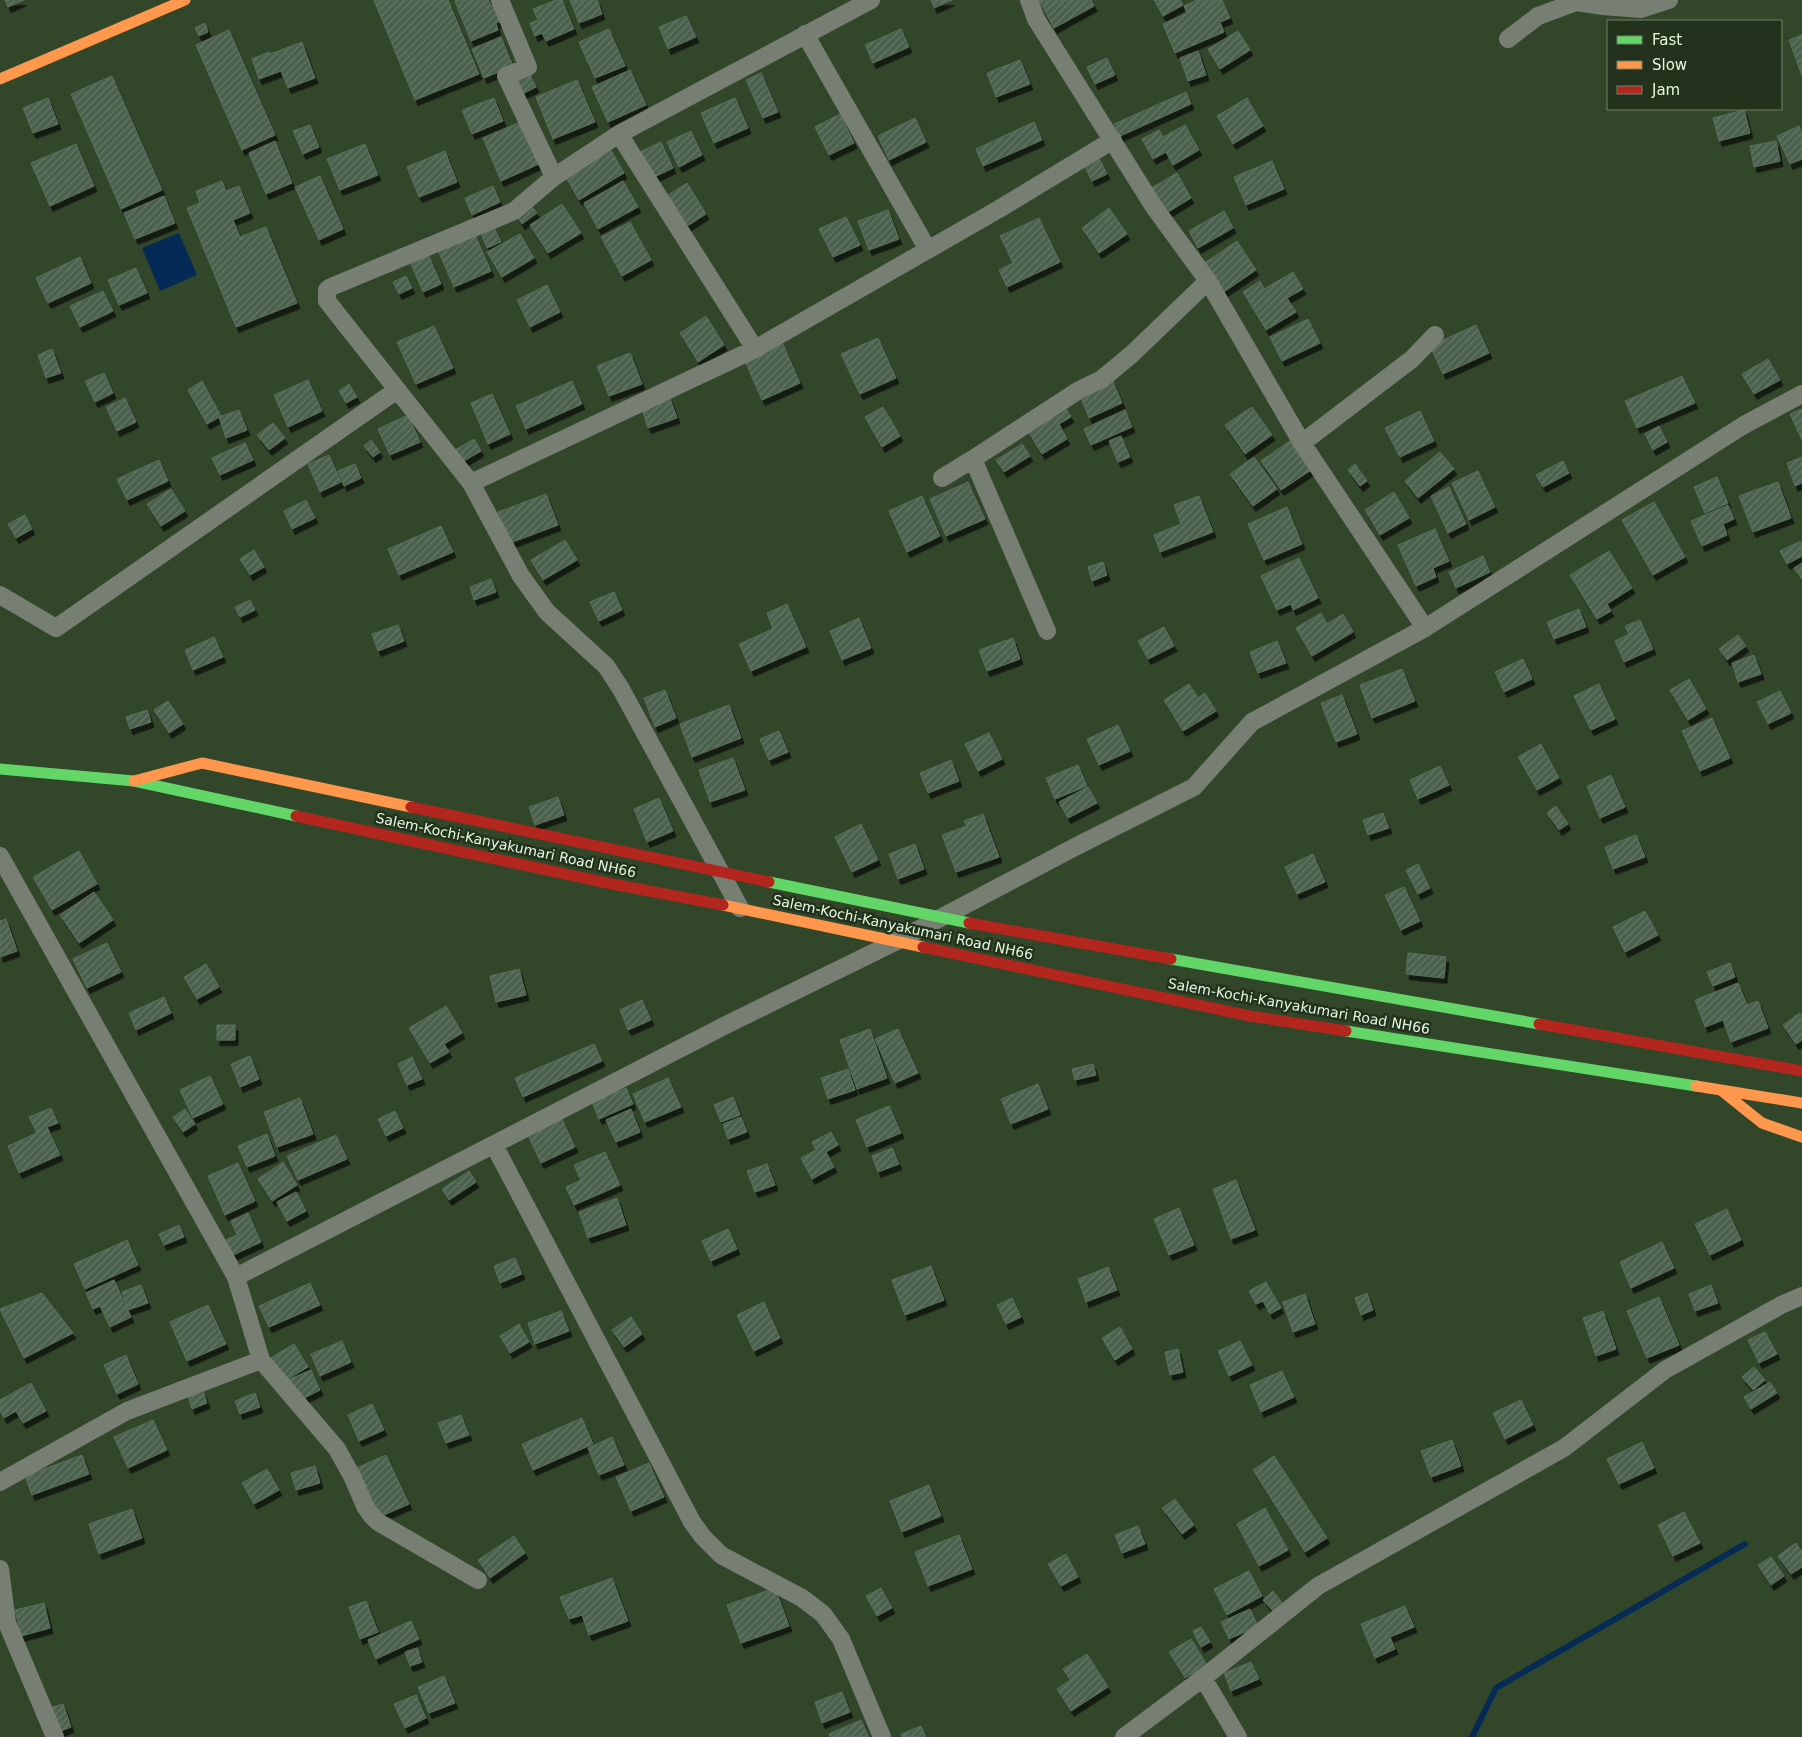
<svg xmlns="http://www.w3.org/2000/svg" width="1802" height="1737" viewBox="0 0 1802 1737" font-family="'DejaVu Sans',sans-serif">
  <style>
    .water { fill: #052a56 }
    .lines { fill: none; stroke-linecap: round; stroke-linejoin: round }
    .stream { stroke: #052a56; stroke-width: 6 }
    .building { fill: url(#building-hatch); stroke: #5a6f5b; filter: url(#shadow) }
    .street { stroke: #777f73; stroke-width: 18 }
    .fast { stroke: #63d668; stroke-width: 11 }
    .slow { stroke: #ff974d; stroke-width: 11 }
    .jam { stroke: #b3261e; stroke-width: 11 }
    .labels { text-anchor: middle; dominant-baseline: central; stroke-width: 5; stroke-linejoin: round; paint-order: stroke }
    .street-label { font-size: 14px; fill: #e4f9dd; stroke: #22321c }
  </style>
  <defs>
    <pattern id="building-hatch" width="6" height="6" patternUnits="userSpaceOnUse" patternTransform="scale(1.25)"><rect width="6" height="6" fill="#4b614d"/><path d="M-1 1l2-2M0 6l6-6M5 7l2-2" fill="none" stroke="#657866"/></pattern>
    <filter id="shadow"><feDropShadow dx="3" dy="5.5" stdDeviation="0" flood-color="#0009"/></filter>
  </defs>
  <rect width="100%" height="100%" fill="#32462a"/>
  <path class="water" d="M179 233 197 275 160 291 142 248Z"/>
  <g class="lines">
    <path class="stream" d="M1472 1737 1496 1688 1745 1544"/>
  </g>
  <path class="building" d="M5 0H24L8 7Z
    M374 0H448L479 74 415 100Z
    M458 0H488L491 6 500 2 507 19 496 23 498 30 471 41 455 1Z
    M556 0H562L574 29 546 41 542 33 535 36 530 23 538 20 533 9Z
    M570 0H597L602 14 579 23Z
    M931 0H952L934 8Z
    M1039 0H1091L1094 6 1054 28Z
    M1154 0H1180L1183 5 1163 16Z
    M1197 0H1222L1230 18 1220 22 1224 32 1175 53 1163 24 1187 13 1184 6Z
    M686 16 696 37 668 49 659 27Z
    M205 23 208 32 199 36 195 28Z
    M609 29 625 66 595 78 579 42Z
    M901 29 909 47 873 63 865 45Z
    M229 30 275 135 242 150 196 45Z
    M1238 31 1250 50 1220 69 1208 49Z
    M1802 35V76L1789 40Z
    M501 37 513 66 484 78 472 49Z
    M302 42 315 78 288 88 281 71 259 79 252 59 269 52 270 54Z
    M1198 51 1206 75 1188 81 1180 58Z
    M1107 58 1115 75 1095 84 1087 67Z
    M1020 60 1030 84 996 97 987 73Z
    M630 70 646 105 608 122 592 87Z
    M529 73 536 87 520 95 513 80Z
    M761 73 778 112 763 118 746 80Z
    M112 76 162 190 121 209 71 94Z
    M577 80 595 122 553 139 536 97Z
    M1186 92 1191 104 1120 136 1114 124Z
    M48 98 58 124 33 133 23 108Z
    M494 98 503 121 472 134 462 110Z
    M735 98 748 128 714 143 701 113Z
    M1247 98 1263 126 1233 144 1217 116Z
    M1744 110 1750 133 1719 141 1713 118Z
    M840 114 854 143 829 155 815 127Z
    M915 118 926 142 889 160 878 136Z
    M523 121 541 163 501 181 483 138Z
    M1034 122 1042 140 983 166 976 149Z
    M310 125 319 147 303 154 293 131Z
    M1185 125 1199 150 1173 165 1166 152 1153 159 1142 139 1159 130 1163 137Z
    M1799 126 1802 134V159L1790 164 1777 136Z
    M691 131 702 155 679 167 667 142Z
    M275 141 292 183 266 194 249 153Z
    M1776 141 1780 161 1754 167 1750 146Z
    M661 142 673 168 652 178 640 152Z
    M76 144 94 186 50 206 31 163Z
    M365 144 378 175 340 190 327 159Z
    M609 147 624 173 579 200 564 174Z
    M445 151 457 182 419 197 407 167Z
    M1098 156 1107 174 1092 181 1083 163Z
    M1272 161 1284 189 1246 205 1234 177Z
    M1177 173 1191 198 1163 215 1148 190Z
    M320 176 343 229 319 240 295 187Z
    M222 181 226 191 239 186 250 213 233 220 240 237 266 227 297 303 236 327 187 208 200 203 196 191Z
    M623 181 638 207 598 229 584 203Z
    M687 183 706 214 684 228 665 197Z
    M493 186 500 202 472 215 465 198Z
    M164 196 175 223 135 239 124 213Z
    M530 204 537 213 522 224 515 214Z
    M562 204 581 233 548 253 530 225Z
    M1109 208 1127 234 1099 253 1082 228Z
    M888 210 899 239 869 250 858 221Z
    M1224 211 1233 228 1198 248 1189 231Z
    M846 217 860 245 833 257 819 229Z
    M1039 218 1060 262 1007 287 999 270 1013 263 1000 236Z
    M630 222 651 260 622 276 601 237Z
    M493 225 501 242 487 248 480 231Z
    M474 232 491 271 454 287 437 248Z
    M520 234 534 258 502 277 487 252Z
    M1237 241 1256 270 1222 293 1203 264Z
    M429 256 441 284 423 292 411 264Z
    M80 257 91 283 48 303 36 278Z
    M136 268 147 293 119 305 108 280Z
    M1293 272 1303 289 1287 298 1296 312 1266 330 1243 292 1260 281 1264 289Z
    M406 276 412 288 399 294 393 282Z
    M547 285 560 312 530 327 517 300Z
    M103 291 113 311 80 327 70 306Z
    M706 316 724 345 698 362 680 333Z
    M1308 319 1320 343 1282 361 1270 337Z
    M1476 325 1489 353 1443 374 1430 346Z
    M434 326 453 368 416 384 397 342Z
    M878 338 896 378 860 394 841 354Z
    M783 344 800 383 762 400 745 361Z
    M52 349 61 373 46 378 38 355Z
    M630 353 642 384 609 396 597 366Z
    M1768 359 1780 380 1754 394 1742 374Z
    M104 373 113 393 95 402 85 381Z
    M1682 376 1695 403 1637 428 1625 401Z
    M1112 379 1122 403 1089 418 1079 393Z
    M308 380 322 411 288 427 274 395Z
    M202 381 221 416 207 424 188 390Z
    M572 381 582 404 526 429 516 406Z
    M349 384 357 397 346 403 339 391Z
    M492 394 510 434 488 444 471 403Z
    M669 396 677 418 648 428 641 406Z
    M125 398 136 422 117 431 106 407Z
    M1064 405 1071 417 1059 424 1067 439 1042 454 1026 428Z
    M883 407 900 436 882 447 865 417Z
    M1252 407 1272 435 1245 454 1225 425Z
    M1802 409V440L1790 414Z
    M239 410 247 430 226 438 219 417Z
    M1125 410 1132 427 1091 445 1084 429Z
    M1420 411 1434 441 1400 457 1385 428Z
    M408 415 420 442 390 455 378 429Z
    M273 423 285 438 269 450 257 435Z
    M1659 426 1667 442 1653 450 1645 434Z
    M1121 436 1130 457 1118 462 1109 441Z
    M474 439 481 451 462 462 455 450Z
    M371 440 380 452 373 457 364 446Z
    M1290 441 1311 470 1281 490 1261 461Z
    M245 443 253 460 220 475 212 458Z
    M1022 444 1030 456 1004 472 996 460Z
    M1440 452 1454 469 1418 498 1405 481Z
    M329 455 341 482 320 492 308 464Z
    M1254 457 1277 489 1253 506 1230 474Z
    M1802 457V483L1795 486 1787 463Z
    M159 460 168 481 127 500 117 479Z
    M1563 461 1569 473 1543 487 1536 475Z
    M355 464 361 478 344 486 338 471Z
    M1355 464 1367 481 1360 486 1348 470Z
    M1478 471 1495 507 1469 520 1452 483Z
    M1717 477 1728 503 1705 513 1694 487Z
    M968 482 985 519 946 536 930 499Z
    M1778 482 1791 518 1753 532 1739 496Z
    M1449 487 1466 524 1448 533 1431 496Z
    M171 489 185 511 161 526 147 504Z
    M1394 492 1409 518 1380 535 1365 510Z
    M546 494 558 525 510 543 498 512Z
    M922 496 940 536 907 552 889 511Z
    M1199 496 1213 532 1160 552 1154 535 1181 524 1174 505Z
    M306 500 315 518 292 529 284 511Z
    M1654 502 1685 557 1653 575 1622 520Z
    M1728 505 1734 519 1723 524 1727 535 1702 546 1691 521Z
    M1287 507 1302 544 1264 560 1248 524Z
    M25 515 32 529 16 538 8 524Z
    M441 526 453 552 399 575 388 549Z
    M1435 529 1449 561 1433 568 1436 577 1416 586 1398 545Z
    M565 540 577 560 543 580 531 560Z
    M1801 541 1802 556 1787 564 1780 551Z
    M254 550 264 567 250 575 240 559Z
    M1609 551 1632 588 1607 604 1611 611 1597 619 1570 575Z
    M1483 556 1490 572 1456 588 1449 572Z
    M1299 558 1318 598 1293 610 1291 604 1277 610 1261 576Z
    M1103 562 1107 575 1092 581 1088 567Z
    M1802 563V580L1794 568Z
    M491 579 496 592 474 600 470 587Z
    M614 592 622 610 599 621 590 602Z
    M250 600 255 610 240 617 235 607Z
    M787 604 806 647 751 671 739 644 773 629 767 613Z
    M1579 609 1586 627 1554 639 1547 622Z
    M1321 613 1327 624 1343 614 1353 632 1312 656 1296 628Z
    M859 618 871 648 842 660 830 631Z
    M1640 620 1653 649 1624 662 1615 641 1629 634 1625 626Z
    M398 625 404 641 378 651 372 634Z
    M1164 627 1174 646 1148 659 1138 641Z
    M1738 635 1746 646 1727 660 1719 649Z
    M214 637 223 657 193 670 185 650Z
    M1013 638 1020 659 987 671 979 650Z
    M1277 641 1286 663 1258 673 1250 652Z
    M1754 655 1761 674 1738 682 1732 663Z
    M1523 659 1532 679 1504 692 1495 672Z
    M1402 669 1415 701 1372 718 1360 685Z
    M1689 679 1706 709 1688 720 1670 690Z
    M1189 684 1198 698 1205 693 1216 711 1183 731 1164 700Z
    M1599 684 1615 719 1591 730 1574 696Z
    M665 690 676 718 655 727 644 698Z
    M1780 691 1791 713 1768 724 1757 702Z
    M1342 695 1357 734 1336 742 1321 703Z
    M168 701 183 724 169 733 154 710Z
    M729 705 741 738 692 757 680 724Z
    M147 710 151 722 130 729 126 717Z
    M1712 718 1730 758 1700 771 1682 731Z
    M1118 725 1130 751 1099 765 1087 739Z
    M779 731 788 752 769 760 760 739Z
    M989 733 1002 759 978 771 965 744Z
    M1541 744 1559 778 1537 790 1518 757Z
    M733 758 745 790 710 802 699 770Z
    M951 760 959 781 928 793 920 773Z
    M1078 765 1087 786 1055 799 1046 778Z
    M1440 766 1449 785 1418 799 1410 780Z
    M1611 775 1625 807 1600 818 1587 786Z
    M1088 787 1097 803 1068 818 1059 802Z
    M558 797 564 815 535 825 529 807Z
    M659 798 673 831 647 842 634 809Z
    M1556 806 1568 824 1559 830 1547 813Z
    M1383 813 1389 828 1368 835 1363 820Z
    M983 814 999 857 956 872 942 835 967 826 964 821Z
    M861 824 878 860 852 872 835 837Z
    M1636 835 1645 857 1613 869 1605 847Z
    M915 844 924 869 898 879 889 854Z
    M79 851 97 884 52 910 33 877Z
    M1313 854 1325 882 1297 894 1285 867Z
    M1418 864 1430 888 1418 894 1406 870Z
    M1404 887 1420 921 1401 930 1385 895Z
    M94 892 113 920 79 943 60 915Z
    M1645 911 1658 935 1625 952 1613 927Z
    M6 919 17 951 0 957V921Z
    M107 943 121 972 87 988 73 959Z
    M1408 953 1446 957 1444 978 1406 974Z
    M1730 963 1735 977 1713 986 1707 972Z
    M206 964 219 987 197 999 184 977Z
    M519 969 526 995 496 1002 490 976Z
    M1738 983 1747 1005 1758 1001 1768 1028 1731 1042 1723 1020 1705 1027 1695 1000Z
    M164 997 171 1013 136 1030 129 1013Z
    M642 1000 651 1020 628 1030 620 1010Z
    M446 1006 462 1033 444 1044 449 1052 430 1063 409 1028Z
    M1800 1013 1802 1015V1040L1796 1044 1783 1025Z
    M217 1025H235V1040H217Z
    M870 1029 887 1078 857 1089 840 1040Z
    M898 1029 918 1073 895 1083 875 1039Z
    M594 1044 602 1061 523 1097 515 1078Z
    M250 1056 259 1079 240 1087 231 1064Z
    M412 1057 422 1079 407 1085 398 1064Z
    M1093 1064 1096 1075 1075 1080 1072 1069Z
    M848 1069 855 1090 828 1099 821 1078Z
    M210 1076 223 1104 193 1118 180 1090Z
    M668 1078 681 1107 645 1122 633 1094Z
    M1038 1084 1048 1109 1011 1124 1001 1099Z
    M626 1088 633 1104 599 1119 592 1102Z
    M733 1097 740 1115 721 1122 714 1105Z
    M300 1098 313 1134 277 1147 264 1112Z
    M889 1106 901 1133 867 1147 856 1120Z
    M51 1108 58 1123 47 1127 60 1155 19 1173 8 1146 37 1133 29 1117Z
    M185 1109 195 1124 183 1132 173 1117Z
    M631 1109 640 1132 616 1142 606 1120Z
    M395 1111 403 1128 386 1136 378 1119Z
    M741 1117 747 1132 728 1139 723 1124Z
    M562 1119 575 1147 541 1163 528 1135Z
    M831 1132 838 1145 826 1152 834 1167 812 1179 801 1158 816 1150 812 1142Z
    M267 1134 275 1156 247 1167 238 1146Z
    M336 1135 347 1159 298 1180 287 1156Z
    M892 1148 899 1164 878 1172 872 1156Z
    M605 1152 620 1185 574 1205 566 1187 581 1180 574 1165Z
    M283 1162 297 1185 272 1201 258 1179Z
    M238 1163 255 1201 225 1215 208 1176Z
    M767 1164 775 1185 755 1192 747 1171Z
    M469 1171 476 1182 449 1200 442 1189Z
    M1236 1180 1255 1230 1231 1239 1213 1189Z
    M296 1192 306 1211 287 1221 277 1202Z
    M617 1198 626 1225 588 1238 579 1212Z
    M1179 1208 1194 1245 1169 1255 1154 1219Z
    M1727 1209 1741 1240 1710 1255 1695 1224Z
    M248 1213 261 1242 233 1255 226 1240 237 1235 231 1221Z
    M179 1225 184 1237 164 1245 159 1234Z
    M728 1229 737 1249 711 1261 702 1241Z
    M127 1240 138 1265 85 1289 74 1264Z
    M1662 1242 1674 1268 1631 1288 1620 1262Z
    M515 1258 522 1274 500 1283 494 1266Z
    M931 1266 944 1300 905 1315 892 1280Z
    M1108 1267 1117 1290 1086 1302 1078 1279Z
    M114 1280 131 1317 110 1327 100 1306 93 1309 86 1293Z
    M1266 1282 1281 1308 1270 1314 1263 1301 1256 1304 1249 1291Z
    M310 1283 320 1305 269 1327 259 1306Z
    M141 1285 148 1303 128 1310 122 1292Z
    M1711 1285 1718 1303 1695 1311 1689 1294Z
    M42 1293 73 1333 24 1358 0 1309Z
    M1367 1293 1373 1310 1361 1315 1355 1298Z
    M1305 1294 1315 1324 1293 1332 1283 1302Z
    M1659 1297 1679 1345 1647 1358 1627 1311Z
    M1012 1298 1021 1317 1006 1324 997 1305Z
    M764 1302 780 1338 754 1351 737 1315Z
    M208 1305 226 1344 187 1361 170 1322Z
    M561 1311 569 1331 535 1344 528 1323Z
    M1603 1311 1616 1349 1596 1356 1583 1318Z
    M631 1317 642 1334 624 1347 612 1330Z
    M519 1324 529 1342 510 1353 500 1336Z
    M1120 1327 1132 1349 1115 1360 1102 1338Z
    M1765 1332 1777 1354 1759 1363 1748 1340Z
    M342 1341 351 1362 320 1376 311 1354Z
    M1240 1341 1252 1365 1229 1376 1218 1351Z
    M294 1344 308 1367 283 1382 269 1359Z
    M1178 1349 1183 1372 1170 1375 1165 1352Z
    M126 1355 138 1384 117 1394 104 1365Z
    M1754 1367 1765 1380 1753 1390 1742 1377Z
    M311 1370 320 1390 298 1401 288 1380Z
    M1282 1371 1294 1397 1261 1412 1250 1385Z
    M1770 1382 1777 1393 1751 1409 1744 1397Z
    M31 1383 46 1411 23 1423 16 1411 4 1418 0 1411V1400Z
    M203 1391 207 1403 192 1409 188 1396Z
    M255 1393 260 1407 240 1414 235 1401Z
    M1521 1400 1533 1425 1505 1439 1493 1413Z
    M372 1404 384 1430 359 1441 348 1415Z
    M461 1415 469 1435 446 1443 438 1423Z
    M582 1418 593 1444 533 1470 522 1444Z
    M153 1420 167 1450 128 1468 114 1437Z
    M612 1437 624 1465 599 1475 588 1448Z
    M1452 1440 1461 1466 1431 1477 1421 1451Z
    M1642 1442 1654 1468 1619 1484 1607 1459Z
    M82 1455 89 1474 32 1495 25 1476Z
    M386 1455 409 1504 379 1517 354 1469Z
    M1274 1456 1327 1538 1305 1552 1253 1470Z
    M649 1463 664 1497 631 1511 616 1477Z
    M315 1466 320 1483 296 1490 291 1473Z
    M267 1469 279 1490 254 1504 242 1483Z
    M929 1485 941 1516 902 1532 890 1501Z
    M1175 1499 1194 1525 1182 1534 1162 1508Z
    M1265 1508 1288 1550 1259 1566 1237 1524Z
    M132 1509 142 1538 99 1554 89 1524Z
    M1684 1512 1700 1543 1673 1556 1658 1525Z
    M1138 1526 1145 1544 1122 1553 1115 1535Z
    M959 1535 972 1569 928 1586 915 1552Z
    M514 1536 525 1553 490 1578 478 1560Z
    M1796 1543 1802 1552V1567L1791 1574 1778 1556Z
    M1066 1554 1078 1577 1061 1586 1048 1564Z
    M1771 1557 1784 1576 1771 1585 1758 1565Z
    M1249 1571 1262 1596 1227 1615 1214 1589Z
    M612 1578 628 1621 589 1635 582 1615 569 1619 560 1597Z
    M775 1588 789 1626 741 1643 727 1605Z
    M881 1588 892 1608 877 1616 866 1596Z
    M1273 1591 1283 1604 1274 1612 1263 1600Z
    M366 1601 378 1632 360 1639 349 1607Z
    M44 1603 50 1628 21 1636 15 1610Z
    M1405 1606 1414 1627 1390 1637 1395 1649 1375 1658 1361 1624Z
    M1250 1609 1258 1626 1229 1639 1221 1622Z
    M411 1621 419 1639 376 1659 368 1640Z
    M1201 1627 1210 1642 1201 1647 1193 1631Z
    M1191 1639 1207 1665 1185 1678 1169 1652Z
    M417 1648 422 1662 410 1666 405 1652Z
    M1087 1654 1108 1687 1071 1711 1057 1689 1070 1680 1063 1669Z
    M1251 1662 1259 1679 1231 1691 1224 1673Z
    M444 1676 455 1703 429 1713 418 1687Z
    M842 1692 850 1712 822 1723 815 1702Z
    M416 1695 426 1718 405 1728 394 1704Z
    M63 1704 71 1727 58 1732 49 1708Z
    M861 1720 869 1737H830L829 1734Z
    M921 1726 926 1737H902L901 1734Z"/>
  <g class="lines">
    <path class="street" d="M500 0 528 67 506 76 554 177
      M1029 0 1036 19 1154 207 1208 281 1302 443 1425 628
      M805 34 928 250
      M1508 39 1538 16 1576 2 1603 6 1641 9 1669 0
      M619 134 755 349
      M1302 443 1412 359 1435 335
      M973 459 1047 631
      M942 478 973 459 1079 390 1102 379 1132 354 1208 281
      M471 483 327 301V290L331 287 514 211 554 177 619 134 871 0
      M0 595 56 628 397 390
      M0 856 236 1277
      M740 908 621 689 606 666 547 612 521 576 471 483 755 349 999 209 1113 140
      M494 1145 692 1522 703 1537 721 1555 802 1598 823 1614 841 1639 882 1737
      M261 1360 337 1449 352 1476 365 1506 371 1515 378 1522 478 1580
      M0 1482 127 1411 261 1360 236 1277 726 1025 895 942 1073 848 1194 787 1252 722 1425 628 1744 425 1802 394
      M0 1569 7 1623 55 1737
      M1203 1678 1238 1737
      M1124 1737 1203 1678 1318 1586 1564 1448 1665 1370 1781 1305 1802 1296"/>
    <path class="fast" d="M0 769 134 781 296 816
      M769 882 969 923
      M1171 959 1539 1024
      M1346 1031 1696 1086"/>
    <path class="slow" d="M0 79 185 0
      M134 781 202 763 411 807
      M723 905 923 947
      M1696 1086 1802 1103
      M1722 1091 1762 1123 1802 1137"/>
    <path class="jam" d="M411 807 769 882
      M296 816 607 883 723 905
      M969 923 1171 959
      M923 947 1250 1016 1346 1031
      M1539 1024 1802 1071"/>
  </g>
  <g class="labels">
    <g class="street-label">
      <text transform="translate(506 845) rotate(12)">Salem-Kochi-Kanyakumari Road NH66</text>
      <text transform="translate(903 927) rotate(12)">Salem-Kochi-Kanyakumari Road NH66</text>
      <text transform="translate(1299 1006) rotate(10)">Salem-Kochi-Kanyakumari Road NH66</text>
    </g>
  </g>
  <rect x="1607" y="20" width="175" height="90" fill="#22321c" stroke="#708269"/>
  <rect x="1617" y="36" width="25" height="8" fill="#63d668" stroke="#708269"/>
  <text x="1652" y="45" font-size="15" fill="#e4f9dd">Fast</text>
  <rect x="1617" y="61" width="25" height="8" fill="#ff974d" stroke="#708269"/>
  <text x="1652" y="70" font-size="15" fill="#e4f9dd">Slow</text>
  <rect x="1617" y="86" width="25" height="8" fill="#b3261e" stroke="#708269"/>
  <text x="1652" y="95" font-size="15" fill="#e4f9dd">Jam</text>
</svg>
